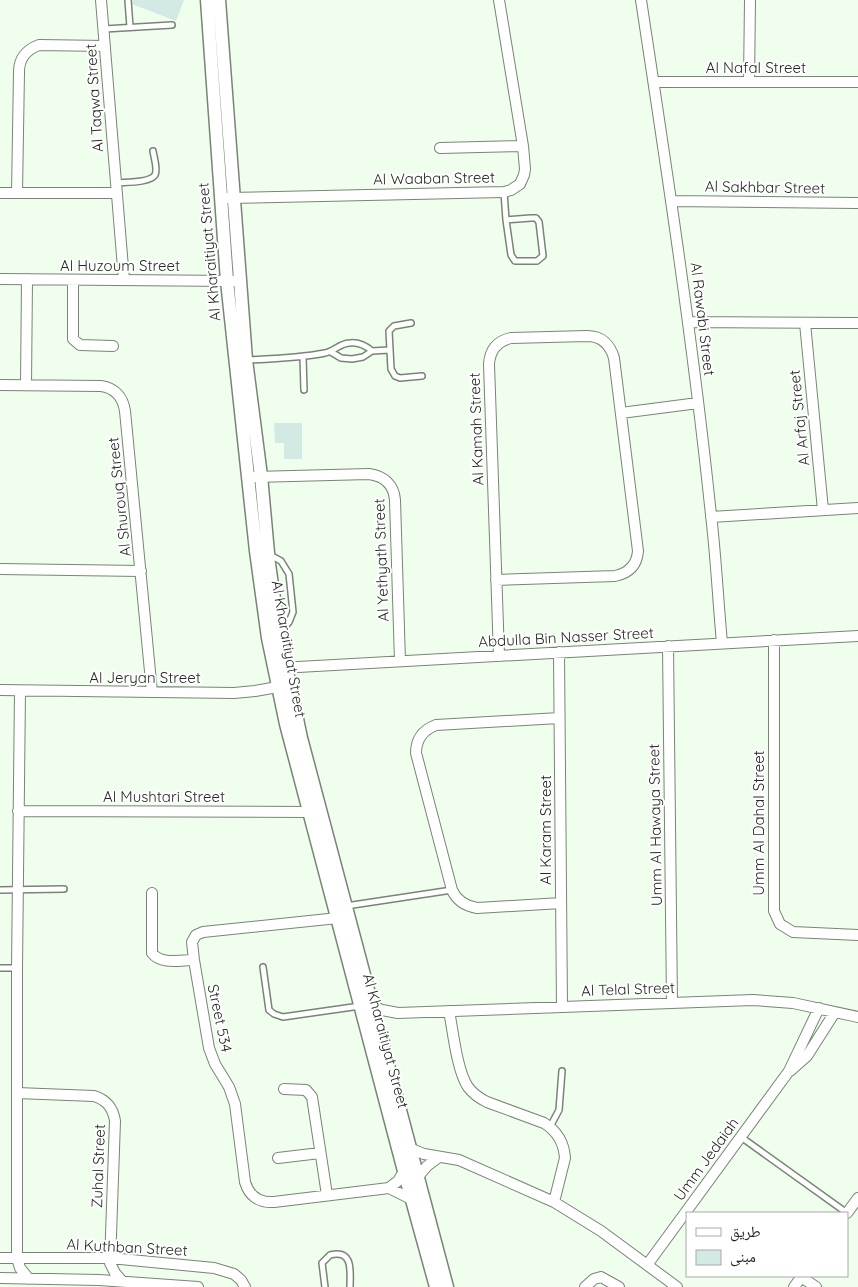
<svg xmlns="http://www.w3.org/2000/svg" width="858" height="1287" viewBox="0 0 858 1287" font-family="Quicksand,'Noto Naskh Arabic',sans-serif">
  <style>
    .building { fill: #d2eae3 }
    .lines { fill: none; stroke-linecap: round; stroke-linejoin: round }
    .service-casing { stroke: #788576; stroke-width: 8 }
    .minor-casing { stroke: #788576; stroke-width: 12 }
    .tertiary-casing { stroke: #788576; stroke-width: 15 }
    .service { stroke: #fff; stroke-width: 5 }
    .minor { stroke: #fff; stroke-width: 10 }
    .tertiary { stroke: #fff; stroke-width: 12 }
    .labels { text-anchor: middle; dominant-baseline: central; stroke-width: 4; stroke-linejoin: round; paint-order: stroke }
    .street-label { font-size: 15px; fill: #242923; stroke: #fff }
  </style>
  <rect width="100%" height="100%" fill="#f0feed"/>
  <path class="building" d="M133 0H184L176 21 132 4Z
    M274 423H302V459H284V443H275Z"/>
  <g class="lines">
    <defs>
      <path id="service" d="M128 0 130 27
        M104 29 172 25
        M116 183C125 182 150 183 155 175 158 169 154 158 153 151
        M504 192 506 220
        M531 218H536L539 222 543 256 537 261H515L511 255 506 220Z
        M411 323 394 326 389 331 391 369 395 376 400 378 422 376
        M331 352 341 358 352 359 363 357 372 351 389 350
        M303 357 304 390
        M246 360C273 359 299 358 325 353 335 351 340 343 350 343 359 342 366 346 372 351
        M270 555 281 561 289 574 293 612 289 622 281 631
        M0 890 64 889
        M346 906 452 890
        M263 967 269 1010 274 1014 283 1017 360 1006
        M0 968H17
        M550 1127 559 1110 562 1071
        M741 1137 847 1213
        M325 1287 322 1263 330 1255C354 1249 350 1272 350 1287"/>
      <path id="minor" d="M101 0 124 280
        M641 0C667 171 693 342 711 515 716 557 718 600 722 643
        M654 82H858
        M749 82 750 0
        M440 148 523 146
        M0 193H117
        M17 193 19 72C19 58 26 50 39 45L105 46
        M228 198 504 192 511 190 520 184 524 175 525 169 523 146 499 0
        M672 201 858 203
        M0 279 234 281
        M73 280V339L80 345 113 346
        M688 322 858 323
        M805 323 823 510
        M0 385 101 386C115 388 123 397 125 411L152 692
        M26 385 27 279
        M621 413 698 403
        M254 477 369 474C384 476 394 485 395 500L400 661
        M711 517 858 508
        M0 569 141 571
        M496 580 615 576C629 573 637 565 638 551L614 358C610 344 601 336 587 336L511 338C497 341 490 350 489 364L499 656
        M774 640V911L780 924 793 932 858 935
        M668 646 672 1003
        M559 652 562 1007
        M280 668 858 636
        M0 690 234 693 255 691 283 686
        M20 691 17 968V1258L20 1268 29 1279
        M559 718 436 725C423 730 416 739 416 753L452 890C457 901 465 906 477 908L561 903
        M18 811 310 812
        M152 893V953C161 965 181 960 194 960
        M338 918 203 932 196 935 192 942 194 960 209 1048 215 1064 229 1087 235 1104 245 1182C249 1196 259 1203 274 1202L389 1188 398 1181 404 1171
        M371 1005 382 1010 398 1013 753 1000 793 1003 858 1017
        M449 1011C453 1031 457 1071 468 1087 473 1094 479 1098 487 1102L544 1123C557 1131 564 1143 565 1158L554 1202
        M790 1071 807 1056 835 1012
        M284 1089 306 1090 312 1097 327 1195
        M17 1093 94 1096C107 1100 113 1108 115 1121L110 1263 115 1273 122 1281
        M409 1148 424 1154 459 1160 554 1202 601 1231 677 1287
        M278 1158 320 1153
        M417 1178 427 1166 439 1157
        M389 1188 411 1199
        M847 1213 858 1198
        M0 1258H110L214 1268 234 1274 241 1280 245 1287
        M647 1265 789 1071 819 1008
        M801 1277 816 1287
        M0 1278 99 1280 198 1287
        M585 1287 594 1279 601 1277 619 1287
        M794 1287 802 1276"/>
      <path id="tertiary" d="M207 0 227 281 256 551 268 638 286 724 404 1171 436 1287
        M219 0 246 360 261 476 269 564 279 633 301 738 447 1287"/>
    </defs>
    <use href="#service" class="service-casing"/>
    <use href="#minor" class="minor-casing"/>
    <use href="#tertiary" class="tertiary-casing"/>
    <use href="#service" class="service"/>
    <use href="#minor" class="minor"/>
    <use href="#tertiary" class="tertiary"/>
  </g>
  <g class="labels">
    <g class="street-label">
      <text x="756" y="67">Al Nafal Street</text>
      <text transform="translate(94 98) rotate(-94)">Al Taqwa Street</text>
      <text transform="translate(434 178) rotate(-1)">Al Waaban Street</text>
      <text transform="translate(765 187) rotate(1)">Al Sakhbar Street</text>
      <text transform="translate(209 252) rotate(-95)">Al Kharaitiyat Street</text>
      <text x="120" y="265">Al Huzoum Street</text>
      <text transform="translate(703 319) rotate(83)">Al Rawabi Street</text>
      <text transform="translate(799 418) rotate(-96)">Al Arfaj Street</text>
      <text transform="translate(476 429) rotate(-92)">Al Kamah Street</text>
      <text transform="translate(119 497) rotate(-96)">Al Shurouq Street</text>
      <text transform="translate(381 560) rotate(-92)">Al Yethyath Street</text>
      <text transform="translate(566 637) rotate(-3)">Abdulla Bin Nasser Street</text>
      <text transform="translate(289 649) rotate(80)">Al Kharaitiyat Street</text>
      <text x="145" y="677">Al Jeryan Street</text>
      <text x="164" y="796">Al Mushtari Street</text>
      <text transform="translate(758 823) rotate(-90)">Umm Al Dahal Street</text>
      <text transform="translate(655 825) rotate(-91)">Umm Al Hawaya Street</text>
      <text transform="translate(545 830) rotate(-90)">Al Karam Street</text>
      <text transform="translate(628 989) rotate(-2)">Al Telal Street</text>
      <text transform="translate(220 1018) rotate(78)">Street 534</text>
      <text transform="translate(386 1041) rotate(75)">Al Kharaitiyat Street</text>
      <text transform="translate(706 1159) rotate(-54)">Umm Jedaiah</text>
      <text transform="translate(98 1166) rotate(-88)">Zuhal Street</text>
      <text transform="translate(127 1247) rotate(3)">Al Kuthban Street</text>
    </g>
  </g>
  <rect x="686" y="1212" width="162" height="65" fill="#ffffff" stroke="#a7a9a7"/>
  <rect x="696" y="1228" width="25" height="8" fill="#ffffff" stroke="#a7a9a7"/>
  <text x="730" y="1237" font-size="15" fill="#242923">طريق</text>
  <rect x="696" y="1250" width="25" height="15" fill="#d2eae3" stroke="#a7a9a7"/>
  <text x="730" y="1262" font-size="15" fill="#242923">مبنى</text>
</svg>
